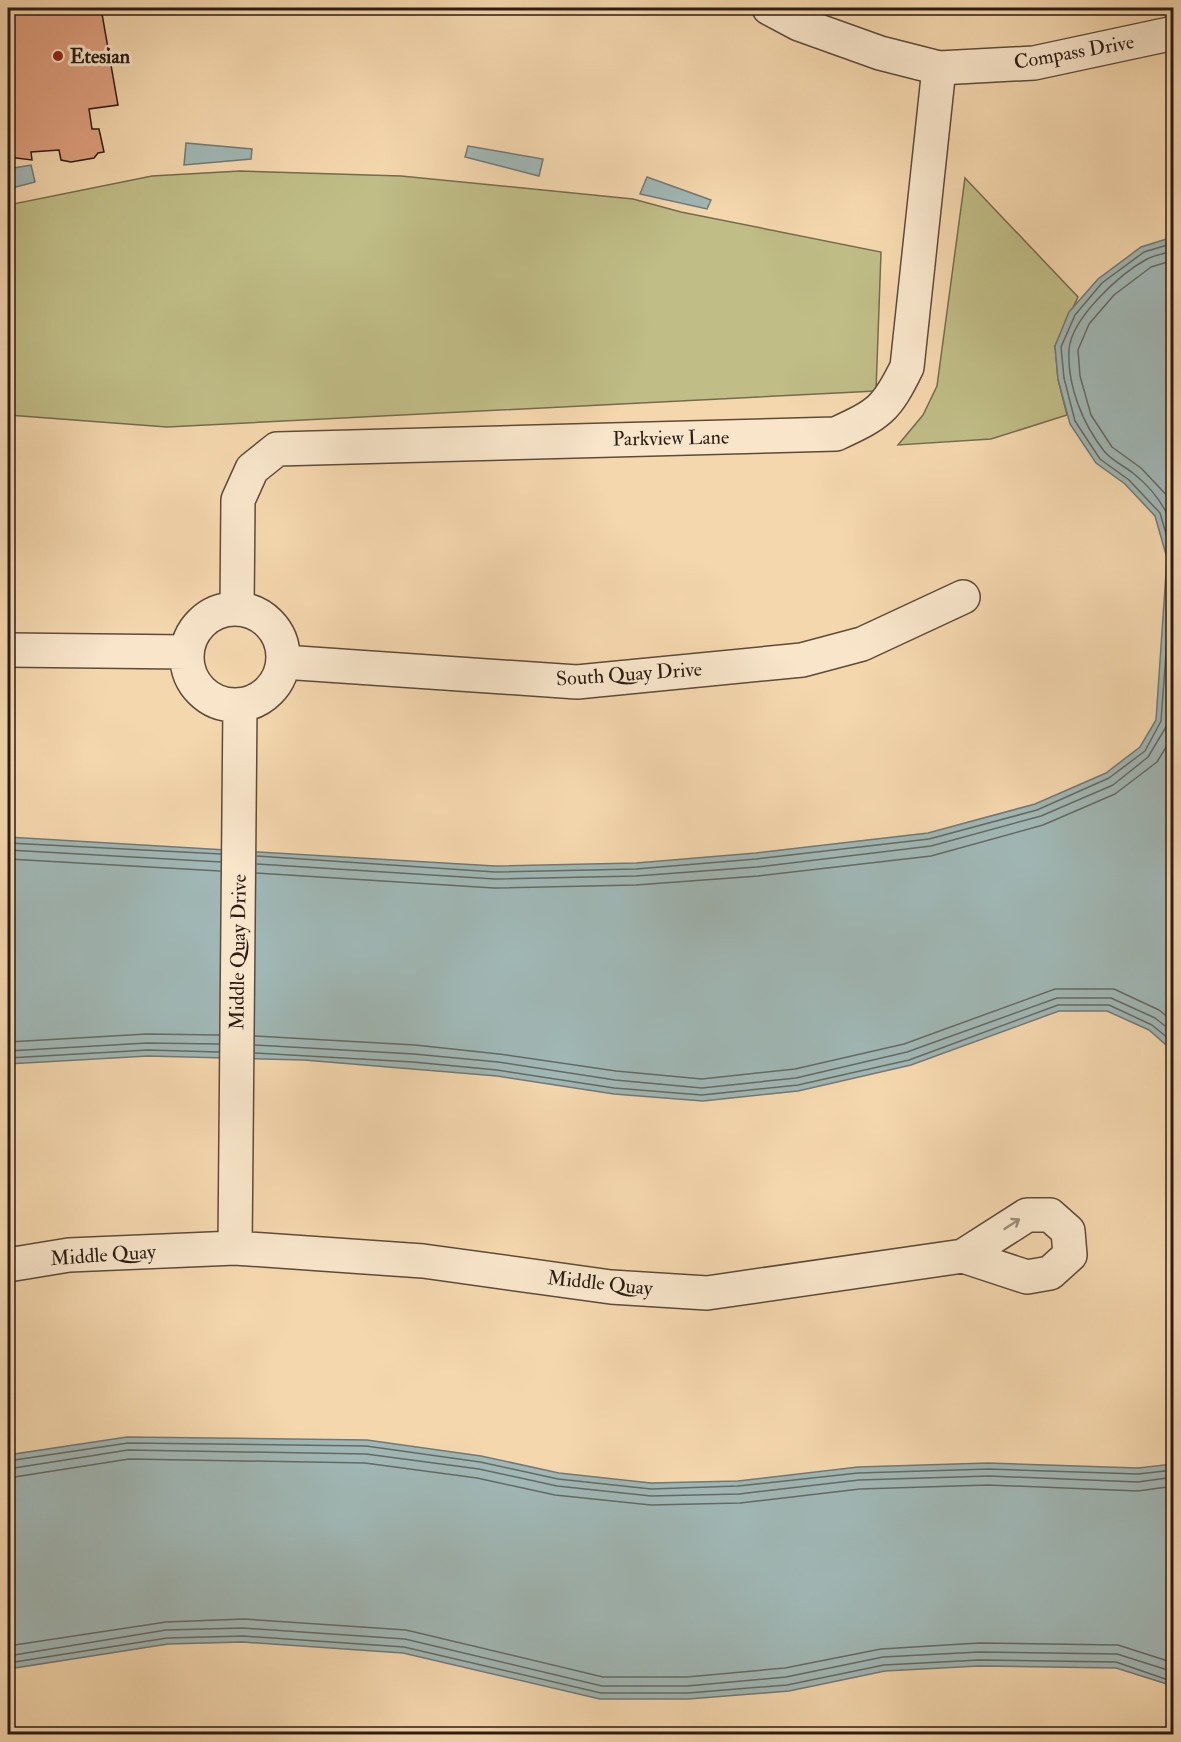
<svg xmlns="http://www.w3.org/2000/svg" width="1181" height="1742" viewBox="0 0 1181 1742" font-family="'IM FELL Double Pica',serif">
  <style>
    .green { fill: #c0bd87; stroke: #756c4e; stroke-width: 1.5 }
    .water { fill: #a0b7b5; stroke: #717975; stroke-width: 1.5 }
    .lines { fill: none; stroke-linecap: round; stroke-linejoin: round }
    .shore { stroke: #656a64; stroke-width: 1.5 }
    .building { fill: #df9f7f; stroke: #2a1c14; stroke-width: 1.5 }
    .minor-casing { stroke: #5d4b3a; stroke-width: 36 }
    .minor { stroke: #f8e5ca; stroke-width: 33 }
    .oneway { stroke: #9b8b78 }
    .poi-dot { fill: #8f2418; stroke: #f8e5ca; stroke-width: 2 }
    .labels { text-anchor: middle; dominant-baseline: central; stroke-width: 6; stroke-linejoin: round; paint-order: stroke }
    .street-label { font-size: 20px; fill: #2a1c14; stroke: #f8e5ca }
    .poi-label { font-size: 20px; font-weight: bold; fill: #2a1c14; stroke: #f8e5ca; text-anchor: start }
  </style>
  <rect width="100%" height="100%" fill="#f5d7ae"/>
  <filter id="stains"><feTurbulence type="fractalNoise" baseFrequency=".00333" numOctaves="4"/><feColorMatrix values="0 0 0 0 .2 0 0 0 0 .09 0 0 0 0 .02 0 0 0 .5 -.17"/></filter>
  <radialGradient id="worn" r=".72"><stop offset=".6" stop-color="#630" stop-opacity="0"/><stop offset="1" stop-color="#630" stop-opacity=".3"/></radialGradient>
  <path class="green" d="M240 171 401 176 633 199 681 212 881 252 876 391 167 427 8 415V205L152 176Z
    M965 178 1078 297 1055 346 1058 379 1067 415 991 439 898 445 923 415 937 386Z"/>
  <path class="water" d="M186 143 252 149 251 159 184 165Z
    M468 146 543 159 539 176 465 157Z
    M31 165 35 182 8 189V169Z
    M647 177 711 200 707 209 640 194Z
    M1173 237V1051L1149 1030 1107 1011H1059L911 1065 798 1091 703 1101 614 1094 497 1076 304 1060 148 1056 8 1064V837L495 866 636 863 756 853 928 833 1035 804 1106 773 1140 747 1156 720 1167 558 1155 516 1125 484 1096 463 1070 424 1058 379 1055 346 1069 312 1098 279 1141 247Z
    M127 1437 367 1440 481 1456 559 1473 651 1483 738 1481 858 1467 988 1463 1138 1468 1173 1464V1689L1167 1684 1116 1668 979 1666 885 1671 789 1691 688 1699H600L403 1653 243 1642 168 1644 8 1669V1455Z"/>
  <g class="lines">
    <path class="shore" d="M1174 251C1165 253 1155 255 1147 259 1121 273 1071 318 1069 350 1067 386 1083 424 1104 451 1111 460 1124 466 1133 473 1153 489 1167 507 1174 532
      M1174 260 1151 267 1114 295 1089 324 1078 350 1080 376 1091 415 1112 447 1141 468 1174 503
      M8 843 221 854
      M8 850 221 862
      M257 856 495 872 636 869 756 859 929 839 1037 810 1109 778 1145 751 1161 721 1173 558 1160 513 1129 480 1100 459 1075 421 1064 378 1061 347 1075 315 1102 283 1144 252 1174 243
      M8 859 220 871
      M257 864 495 879 636 876 757 867 931 846 1041 816 1113 785 1148 757 1169 722 1174 658
      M256 873 494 888 636 885 758 876 931 856 1043 825 1115 794 1157 762 1174 734
      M255 1036 415 1045 499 1054 616 1071 702 1079 795 1069 904 1044 1055 989H1114L1159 1010 1174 1022
      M8 1042 147 1034 219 1035
      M255 1045 414 1054 498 1062 615 1080 702 1088 796 1078 907 1052 1057 998H1111L1155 1018 1174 1033
      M8 1051 147 1043 219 1044
      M255 1053 413 1062 497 1070 614 1088 702 1095 798 1085 909 1060 1058 1005H1109L1152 1025 1174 1043
      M8 1058 148 1050 219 1052
      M8 1461 128 1443 366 1446 480 1462 558 1479 651 1489 738 1486 858 1473 989 1469 1138 1474 1174 1470
      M8 1469 128 1450 366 1454 479 1469 557 1486 651 1496 739 1494 859 1480 989 1476 1138 1482 1174 1477
      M8 1478 129 1459 365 1463 477 1478 555 1495 651 1505 740 1503 860 1489 988 1485 1138 1491 1174 1486
      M8 1646 166 1622 244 1619 406 1630 603 1677H687L785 1668 881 1649 979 1643 1118 1645 1174 1663
      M8 1656 166 1630 243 1628 405 1639 602 1686H687L786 1677 883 1657 979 1652 1117 1654 1174 1672
      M8 1663 167 1638 243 1636 404 1647 601 1693H688L787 1685 884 1665 979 1660 1116 1662 1174 1682"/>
  </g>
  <path class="building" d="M8 8H101L118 105 89 109 92 129H99L104 152 98 153 94 158 71 162 61 160 59 150 31 152 32 160 8 157Z"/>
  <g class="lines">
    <defs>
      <path id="minor" d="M769 8 799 24 880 53 939 68 1034 63 1174 33
        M237 609 238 500 252 469 277 449 836 434C879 414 886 410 907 367L939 68
        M187 657a48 48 0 1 1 96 0a48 48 0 1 1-96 0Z
        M8 650 187 652
        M283 662 577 682 802 660 862 644 963 597
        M235 1248 240 705
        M8 1265 69 1255 235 1248 423 1261 611 1287 707 1293 963 1256 1027 1215H1050L1068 1231 1070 1255 1050 1273 1027 1277 963 1256"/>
    </defs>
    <use href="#minor" class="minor-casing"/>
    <use href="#minor" class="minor"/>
  </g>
  <defs><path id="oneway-shaft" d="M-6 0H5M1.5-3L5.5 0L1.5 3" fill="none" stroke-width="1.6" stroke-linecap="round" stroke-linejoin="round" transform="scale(1.5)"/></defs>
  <use class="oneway" href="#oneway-shaft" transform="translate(1012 1224) rotate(-33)"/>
  <circle class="poi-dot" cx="58" cy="56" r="6"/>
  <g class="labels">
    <g class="street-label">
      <text transform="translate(1074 52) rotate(-10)">Compass Drive</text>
      <text transform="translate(671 438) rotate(-1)">Parkview Lane</text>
      <text transform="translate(629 674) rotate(-4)">South Quay Drive</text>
      <text transform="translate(238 952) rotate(-89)">Middle Quay Drive</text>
      <text transform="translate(103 1255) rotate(-4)">Middle Quay</text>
      <text transform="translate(600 1283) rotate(6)">Middle Quay</text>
    </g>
    <g class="poi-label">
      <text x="70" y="56">Etesian</text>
    </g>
  </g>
  <rect width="1181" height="1742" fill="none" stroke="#f5d7ae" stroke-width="30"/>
  <rect x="9" y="9" width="1163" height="1724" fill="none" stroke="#2a1c14" stroke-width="3"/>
  <rect x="15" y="15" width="1151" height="1712" fill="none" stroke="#2a1c14" stroke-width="1.5"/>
  <rect width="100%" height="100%" filter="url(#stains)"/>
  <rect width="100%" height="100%" fill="url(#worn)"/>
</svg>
